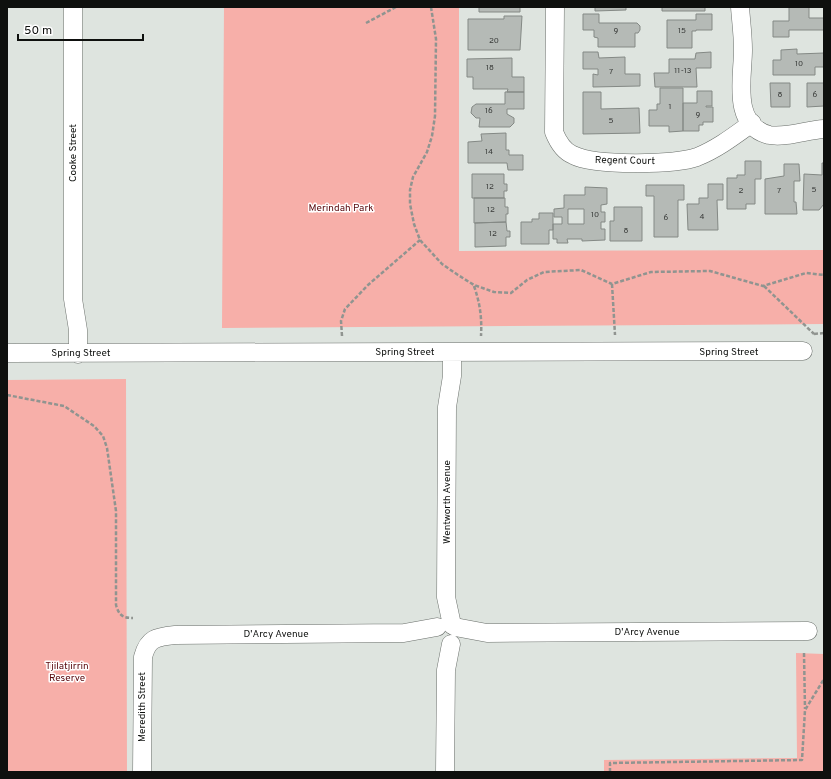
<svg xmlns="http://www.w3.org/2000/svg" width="831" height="779" viewBox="0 0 831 779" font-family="Overpass,sans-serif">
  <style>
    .green { fill: #f7afa9 }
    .building { fill: #b5bab6; stroke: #848985; fill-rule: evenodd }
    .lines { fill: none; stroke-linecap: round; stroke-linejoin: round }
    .minor-casing { stroke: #6a6f6b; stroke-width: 19 }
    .path { stroke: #909490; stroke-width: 2.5; stroke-dasharray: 4 2; stroke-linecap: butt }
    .minor { stroke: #fff; stroke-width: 18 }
    .labels { text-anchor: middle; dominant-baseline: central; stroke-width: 3; stroke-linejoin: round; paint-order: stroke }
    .number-label { font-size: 8px; fill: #383a38 }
    .street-label { font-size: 10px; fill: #0e100e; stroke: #fff }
    .park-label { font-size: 10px; fill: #59080d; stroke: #fff }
  </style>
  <rect width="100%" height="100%" fill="#dee4df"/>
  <path class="green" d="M224 7H459V251L824 250V324L222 328Z
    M126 379 127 772H7V380Z
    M796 653 824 654V772H604V760L797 758Z"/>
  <path class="building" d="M479 7H520V12H479Z
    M595 7H626V10L595 11Z
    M662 7H705V11H662Z
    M789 7H809V18H824V30H789V37H773V21H789Z
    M583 14H599V23H637L640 26V30L638 33H635V47H598V38L594 37V30H583Z
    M696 14H712V30H696V31H692V48H667V20H696Z
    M504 16H522L520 50H468V19H504Z
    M797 49V54L824 53V67H815V75H773V60H781V50Z
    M583 52H598L599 58 625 57V74H640V86L593 87V74L598 75V69H583Z
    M711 52V68H696L697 87H655L654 73H669V59H695L696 53Z
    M512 58V77H524V92H507L508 89H473V77H467V59Z
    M770 83H790V107H771Z
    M807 83H824V106L807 107Z
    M660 88H683V131L669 132V126H649V110H657V104H660Z
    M697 91H712V106H706V107H713V122H703V125H699V131H683V103H697Z
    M505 92H524V109H507V114L514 118V123L510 127H479L480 118H476L471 113 472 107 476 104H505Z
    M583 92H601V109L639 108 640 133 583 134Z
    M506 133V150H509V155H523V170H508L507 163H468V142L482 141 481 134Z
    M745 161H761V179H755V204H746V209H727V178H737V175H745Z
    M822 163H824V204L819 210H803L804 174 822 175Z
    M784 164H799L800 181H794V202H796L797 214H765V179L784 176Z
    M472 174H504V184H507V191H504V198H472Z
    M708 184H723V200H717L718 230H688L687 204H699V198H708Z
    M646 185H684V200H678V237H654V196H646Z
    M585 187 607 188V204L601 205V212H605V222H601V229H605V240L582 241V239H567L568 243H557V239H553V224H562V217H554V209L564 208V195H585ZM568 209H584V224H568Z
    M474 198H505V207H508V214H506V222L474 223Z
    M614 207H642V241H610V221H614Z
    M539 213H553V230H549V244H521V222H532V219H539Z
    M506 222 507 231H510V237H506V246L475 247V223Z"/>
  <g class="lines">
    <defs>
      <path id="minor" d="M73 7V299L78 330V354
        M555 7 554 132C558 142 563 151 573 155 594 166 675 165 697 157 717 149 734 136 752 123
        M740 7C741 21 743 35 743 50 743 77 731 125 769 135 786 138 807 130 824 129
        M7 353 803 351
        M452 625 446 597 447 407 452 376V352
        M455 627 487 633 808 631
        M142 772 143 657C148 638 156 637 175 635L404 633 437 627
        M445 772 446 670 451 644"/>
    </defs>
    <use href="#minor" class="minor-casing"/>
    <path class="path" d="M431 7 436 39 435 116 432 136 427 152 413 177 410 190V204L414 224 420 240 442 264 458 275 474 285 494 292 511 293 527 280 544 272 581 270 612 284 651 272 710 271 763 286 806 273 824 275
      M366 23 396 7
      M612 284 615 335
      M474 286C480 303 482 318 481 336
      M764 286 814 334
      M814 334 824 333
      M342 336 341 321 345 309 368 285 420 240
      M7 395 64 406 94 426 103 436 107 448 116 511V605C119 615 122 618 133 618
      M804 653 805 709
      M610 772V763L802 760 805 710 824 679"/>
    <use href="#minor" class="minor"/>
  </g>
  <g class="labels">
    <g class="number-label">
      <text x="616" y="31">9</text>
      <text x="682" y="31">15</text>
      <text x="494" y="41">20</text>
      <text x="799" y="64">10</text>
      <text x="490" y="68">18</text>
      <text x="683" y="71">11-13</text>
      <text x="611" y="72">7</text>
      <text x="780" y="95">8</text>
      <text x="815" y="95">6</text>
      <text x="670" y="107">1</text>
      <text x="489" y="111">16</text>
      <text x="698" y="115">9</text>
      <text x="611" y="121">5</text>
      <text x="489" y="152">14</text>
      <text x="490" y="187">12</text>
      <text x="814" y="190">5</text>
      <text x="741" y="191">2</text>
      <text x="779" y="191">7</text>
      <text x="491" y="210">12</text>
      <text x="595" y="215">10</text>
      <text x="702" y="217">4</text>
      <text x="666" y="218">6</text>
      <text x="626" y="231">8</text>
      <text x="493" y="234">12</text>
    </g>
    <g class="street-label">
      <text transform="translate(73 153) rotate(-90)">Cooke Street</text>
      <text transform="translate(625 161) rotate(1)">Regent Court</text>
      <text x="405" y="352">Spring Street</text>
      <text x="729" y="352">Spring Street</text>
      <text x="81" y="353">Spring Street</text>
      <text transform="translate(447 502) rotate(-90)">Wentworth Avenue</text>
      <text x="647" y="632">D'Arcy Avenue</text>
      <text x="276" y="634">D'Arcy Avenue</text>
      <text transform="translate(142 707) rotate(-90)">Meredith Street</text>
    </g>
    <g class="park-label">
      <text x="341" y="208">Merindah Park</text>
      <text x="67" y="666">Tjilatjirrin<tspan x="67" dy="12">Reserve</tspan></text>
    </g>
  </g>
  <rect width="831" height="779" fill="none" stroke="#0e100e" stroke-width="16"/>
  <path d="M18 34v6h125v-6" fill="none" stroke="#0e100e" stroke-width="2"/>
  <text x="24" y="34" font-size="12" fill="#0e100e" stroke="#ffffff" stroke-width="3" paint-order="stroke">50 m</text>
</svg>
